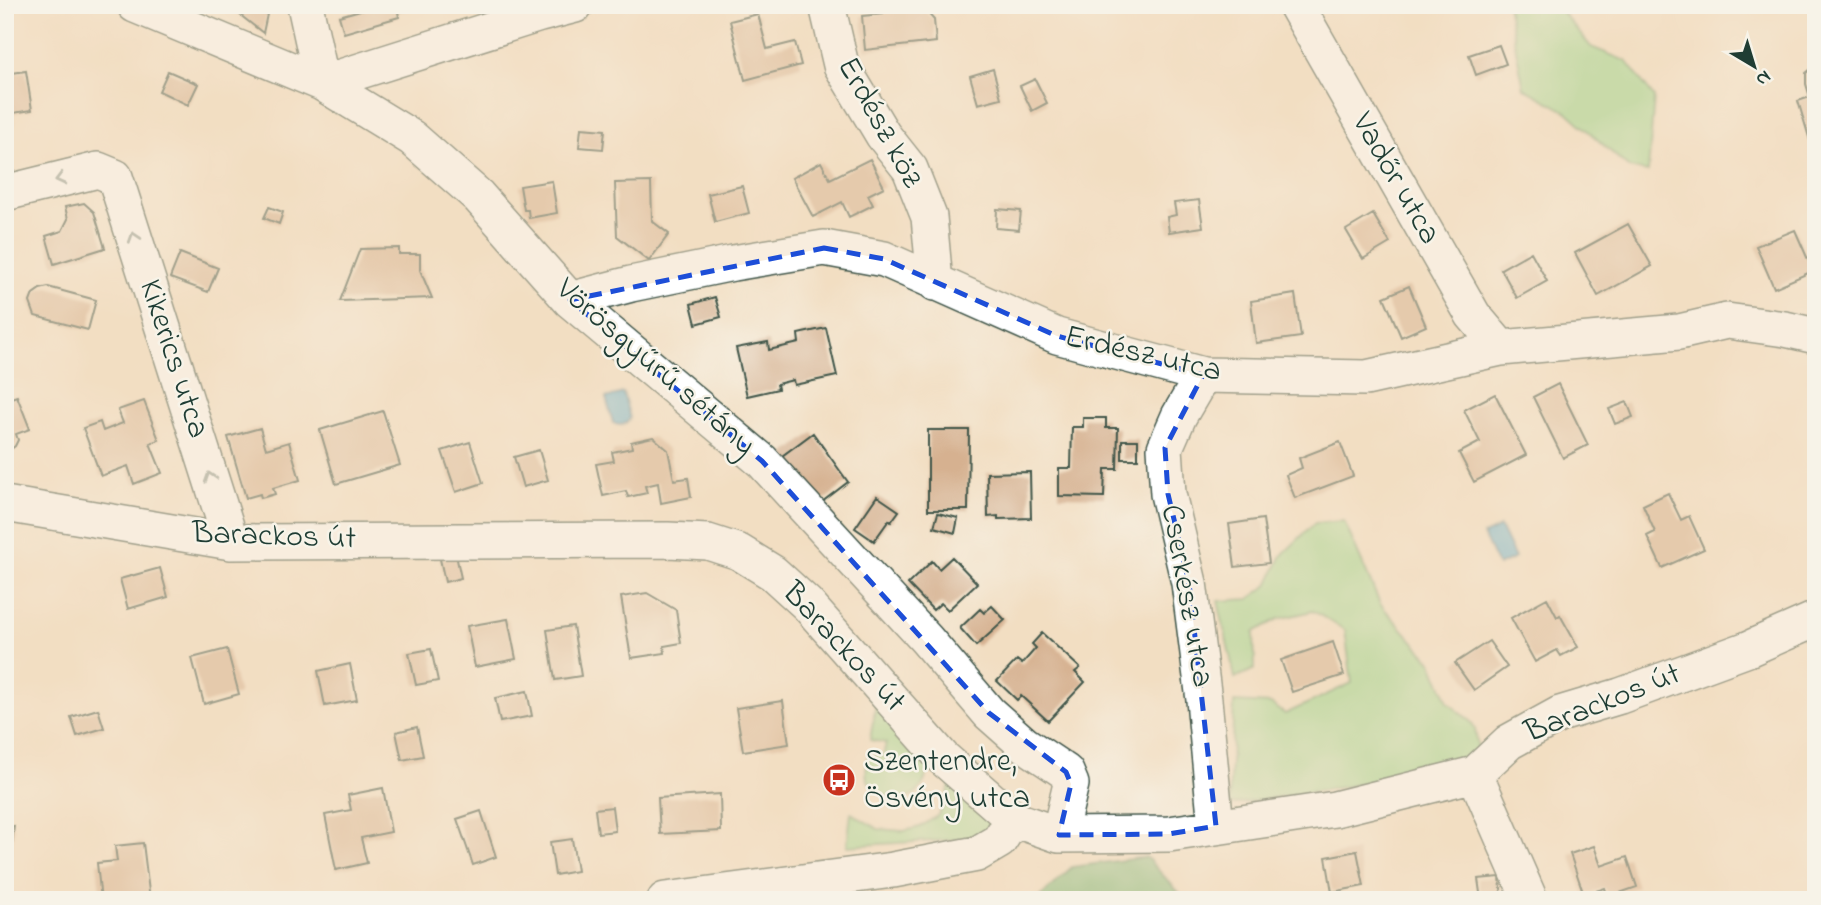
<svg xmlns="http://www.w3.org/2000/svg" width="1821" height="905" viewBox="0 0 1821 905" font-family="'Indie Flower',sans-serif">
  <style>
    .green { fill: #97d68b; stroke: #5b8a60; stroke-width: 2 }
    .forest { fill: #79b777; stroke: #4c7a56; stroke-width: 2 }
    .water { fill: #51a8ce; stroke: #387281; stroke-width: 2 }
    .building { fill: #d6b190 }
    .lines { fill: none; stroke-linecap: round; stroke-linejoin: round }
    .minor-casing { stroke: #3f5549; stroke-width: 38 }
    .minor { stroke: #fff; stroke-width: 35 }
    .oneway { stroke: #8f9e9a }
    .marked { fill: none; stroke: #1d4ed8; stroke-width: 5; stroke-dasharray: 14 9; stroke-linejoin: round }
    .labels { text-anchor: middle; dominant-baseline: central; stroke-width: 5; stroke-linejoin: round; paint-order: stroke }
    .street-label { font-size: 32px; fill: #1f3d34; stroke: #f7f3e8 }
    .poi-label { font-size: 32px; fill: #1f3d34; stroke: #f7f3e8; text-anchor: start }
  </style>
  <rect width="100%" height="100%" fill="#f7f3e8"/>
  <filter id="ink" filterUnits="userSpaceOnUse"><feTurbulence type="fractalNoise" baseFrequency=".0143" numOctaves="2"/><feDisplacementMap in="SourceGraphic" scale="14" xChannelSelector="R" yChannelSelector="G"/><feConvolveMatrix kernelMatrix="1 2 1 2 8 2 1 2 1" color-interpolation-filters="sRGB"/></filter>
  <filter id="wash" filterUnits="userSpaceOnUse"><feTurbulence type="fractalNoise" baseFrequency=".00686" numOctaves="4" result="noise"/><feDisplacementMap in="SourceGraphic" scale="28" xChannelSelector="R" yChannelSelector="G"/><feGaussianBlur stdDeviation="1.57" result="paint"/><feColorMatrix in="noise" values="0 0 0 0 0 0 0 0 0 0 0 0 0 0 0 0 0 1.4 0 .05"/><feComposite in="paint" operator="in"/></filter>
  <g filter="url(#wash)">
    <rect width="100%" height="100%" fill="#f2dec2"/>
    <path class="green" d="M1507 5H1556L1591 47 1626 61 1654 97 1648 172 1629 168 1567 112 1524 88Z
      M1344 521 1380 604 1432 662 1448 702 1470 721 1475 729 1478 749 1455 769 1229 805 1234 702 1271 704 1285 714 1352 683 1345 630 1313 611 1278 619 1254 632 1255 669 1235 678 1218 601 1249 599 1268 585 1282 555 1315 523Z
      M877 697 930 759C928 768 927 778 922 786 907 808 877 800 867 778 865 772 867 763 868 756H883L886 743 870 740Z
      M950 784 993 816 984 838 847 846 851 813 878 829 904 831 920 827 937 816 946 802Z"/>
    <path class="forest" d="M1146 857 1186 900H1037L1072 867Z"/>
    <path class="water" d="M623 393 630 418C626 424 620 427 613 423L606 398Z
      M1500 527 1515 558 1498 566 1483 535Z"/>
    <g id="blocks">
      <path class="building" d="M231 5H269L263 33 230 7Z
        M363 5H405L407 10 398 12 399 17 344 33 339 16 364 9Z
        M882 5H898L899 11 905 10 906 5H912L925 10 934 20 936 42 865 50 862 16 883 14Z
        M758 14 767 49 795 42 801 65 745 80 730 21Z
        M1499 45 1506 64 1476 75 1469 55Z
        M1816 65V142L1811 144 1798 101 1810 97 1806 84V73Z
        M993 69 1001 98 978 104 970 76Z
        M26 71 32 110 13 113 14 124 5 125V74Z
        M168 71 198 84 188 105 159 91Z
        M1035 79 1047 103 1032 111 1020 86Z
        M581 128 605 130 603 149 579 147Z
        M870 159 884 187 868 195 873 205 849 217 842 202 813 217 792 178 821 162 830 179Z
        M552 181 557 213 529 218 528 210H524L520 186Z
        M651 182 652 221 669 234 649 261 617 236 615 183Z
        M742 186 749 213 715 222 708 194Z
        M1199 200 1203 227 1169 232 1167 217 1176 215 1174 203Z
        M84 203 94 212 105 248 54 264 46 236 62 231 68 219 65 207Z
        M269 207 283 212 279 224 264 218Z
        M997 209 1021 211 1019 230 996 228Z
        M1373 214 1390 243 1363 259 1346 230Z
        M1628 224 1652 266 1598 296 1575 253Z
        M1795 230 1813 271 1774 288 1756 246Z
        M399 248V254H420V270L432 298 340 301 360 249Z
        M1531 252 1547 281 1517 298 1501 269Z
        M180 253 218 268 208 292 170 278Z
        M1409 286 1426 326 1401 337 1384 297Z
        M48 287 96 300 88 330 35 316 30 302 33 294 40 289Z
        M1295 294 1301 337 1256 343 1251 301Z
        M715 297 721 317 696 324 691 304Z
        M826 328 837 376 794 385 793 380 777 384 778 389 747 396 736 348 768 342 769 350 799 343 798 334Z
        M1558 384 1588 445 1563 458 1533 397Z
        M1495 394 1526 455 1474 482 1459 453 1480 442 1464 410Z
        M17 396 30 429 16 434 18 440 15 446 11 449H5V400Z
        M144 401 159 440 150 443 162 473 134 484 128 466 101 476 83 428 100 422 103 431 123 423 118 410Z
        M1627 402 1633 417 1615 424 1609 409Z
        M383 411 400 465 336 484 320 430Z
        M1083 418H1106V428H1118L1117 469H1105L1104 497 1059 496V468H1071L1072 427H1083Z
        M260 428 266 449 289 442 300 480 273 488 275 494 261 498 260 494 246 498 228 437Z
        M928 430H969L968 510H928Z
        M813 433 848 482 818 505 782 456Z
        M653 437 668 450 674 480 688 478 691 497 661 503 658 483 645 486 647 493 628 497 626 491 603 496 596 464 614 461 612 452 632 448 631 442Z
        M1122 440H1138V459H1122Z
        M470 442 483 483 456 492 442 451Z
        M1340 442 1353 476 1295 498 1286 475 1302 468 1299 458Z
        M539 450 548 480 523 487 514 457Z
        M1030 472 1031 518 998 519V516L988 517 987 473Z
        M1668 493 1681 520 1689 516 1704 549 1662 568 1647 536 1655 532 1643 505Z
        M877 496 899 511 891 522 889 520 874 541 855 528Z
        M938 513 958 518 955 533 934 527Z
        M1263 519 1269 563 1235 567 1229 524Z
        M456 555 461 578 445 582 440 559Z
        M952 557 977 583 948 610 941 603 933 610 908 584 932 561 939 569Z
        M160 568 168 597 128 609 120 579Z
        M647 593 676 610 681 643 664 646 665 653 631 658 621 597Z
        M1547 598 1557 617 1560 615 1578 647 1561 656 1557 650 1535 662 1511 618Z
        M992 606 1005 620 976 646 960 628 980 609 984 613Z
        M508 619 516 659 475 667 467 626Z
        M573 626 581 676 555 680 547 630Z
        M1042 633 1080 668 1075 672 1085 682 1048 721 1021 696 1017 700 997 681 1017 660 1022 664 1036 648 1032 644Z
        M1489 641 1507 667 1474 690 1455 663Z
        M1333 642 1344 675 1292 692 1281 660Z
        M227 649 239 694 204 704 192 658Z
        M431 649 438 681 416 685 409 653Z
        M350 664 357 700 325 706 318 671Z
        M527 691 532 716 500 722 495 698Z
        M783 701 789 744 743 751 736 708Z
        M7 708 13 746 5 747V709Z
        M98 709 104 728 77 736 71 717Z
        M417 727 423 756 402 760 396 732Z
        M383 788 391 832 361 838 367 863 336 870 325 815 351 810 348 795Z
        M720 794 721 831 660 834 658 798Z
        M612 807 615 831 598 833 595 809Z
        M481 811 496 857 473 865 457 819Z
        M14 826 9 873 5 872V827Z
        M572 839 577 871 555 875 550 842Z
        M143 843 150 900H101L97 863 117 861 115 846Z
        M1594 846 1601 866 1627 857 1637 887 1608 897 1605 888 1584 895 1570 854Z
        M1357 851 1364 886 1332 892 1326 857Z
        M1500 877 1502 900H1481L1478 879Z"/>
    </g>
  </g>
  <g filter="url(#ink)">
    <use href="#blocks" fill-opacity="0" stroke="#3f5549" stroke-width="2"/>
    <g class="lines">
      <defs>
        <path id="minor" d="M135 5 322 83 412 138 478 196 570 300 762 461 926 639 989 713 1024 744 1066 772 1071 784 1059 835
          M305 5 322 83 540 14 575 5
          M827 5 841 65 883 135 910 169 929 217 935 283
          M1296 5 1473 315 1501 348
          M5 193 98 170 115 177 231 542
          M570 300 631 284 733 263 824 248 884 259 1057 336 1203 375 1366 378 1501 348 1679 332 1727 321 1785 329 1816 336
          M1203 375 1179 416 1165 448 1168 494 1189 583 1204 700 1216 826
          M5 504 231 542 668 540 708 542 739 552 773 573 807 604 943 758 1013 819 1059 835 1169 834 1335 809 1475 774 1509 742 1560 714 1620 696 1748 649 1816 619
          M1475 774 1530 900
          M665 900 893 870 977 854 999 841 1013 819"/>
      </defs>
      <use href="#minor" class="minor-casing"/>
      <use href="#minor" class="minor"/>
    </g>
    <defs><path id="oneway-chevron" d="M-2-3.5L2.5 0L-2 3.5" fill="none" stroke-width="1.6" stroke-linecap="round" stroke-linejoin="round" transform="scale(1.75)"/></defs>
    <g class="oneway">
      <use href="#oneway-chevron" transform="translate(60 179) rotate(166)"/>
      <use href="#oneway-chevron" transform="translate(134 237) rotate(-108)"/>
      <use href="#oneway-chevron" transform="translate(210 477) rotate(-108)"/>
    </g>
  </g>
  <path d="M0 0H1821V905H0ZM824 248 884 259 1057 336 1203 375 1165 448 1168 494 1189 583 1216 826 1169 834 1059 835 1071 784 1066 772 989 713 762 461 570 300Z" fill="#f2dec2" fill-opacity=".55" fill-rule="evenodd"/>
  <path class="marked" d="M824 248 884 259 1057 336 1203 375 1165 448 1168 494 1189 583 1216 826 1169 834 1059 835 1071 784 1066 772 989 713 762 461 570 300Z"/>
  <defs>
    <symbol id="bus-disc" viewBox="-11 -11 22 22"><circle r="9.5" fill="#c8321e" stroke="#f7f3e8"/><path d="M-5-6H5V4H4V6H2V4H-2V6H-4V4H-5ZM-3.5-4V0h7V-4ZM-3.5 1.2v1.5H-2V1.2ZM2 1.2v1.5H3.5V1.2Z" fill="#fff"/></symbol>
  </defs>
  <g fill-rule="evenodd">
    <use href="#bus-disc" x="820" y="761" width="38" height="38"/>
  </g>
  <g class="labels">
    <g class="street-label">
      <text transform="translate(879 123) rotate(61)">Erdész köz</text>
      <text transform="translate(1395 179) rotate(60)">Vadőr utca</text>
      <text transform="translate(1143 355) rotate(13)">Erdész utca</text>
      <text transform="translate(173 359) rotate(72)">Kikerics utca</text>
      <text transform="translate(655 368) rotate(41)">Vörösgyűrű sétány</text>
      <text transform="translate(274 537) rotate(2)">Barackos út</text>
      <text transform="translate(1186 596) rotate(80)">Cserkész utca</text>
      <text transform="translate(843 648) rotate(47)">Barackos út</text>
      <text transform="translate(1603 704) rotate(-22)">Barackos út</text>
    </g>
    <g class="poi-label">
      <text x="864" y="762">Szentendre,<tspan x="864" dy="37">Ösvény utca</tspan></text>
    </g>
  </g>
  <rect width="1821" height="905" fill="none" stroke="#f7f3e8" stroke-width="28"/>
  <g transform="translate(1754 66) rotate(142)" stroke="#f7f3e8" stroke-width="5" paint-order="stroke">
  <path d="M0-5L12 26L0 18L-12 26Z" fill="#1f3d34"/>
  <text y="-10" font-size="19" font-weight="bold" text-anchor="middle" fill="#1f3d34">N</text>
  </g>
</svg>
